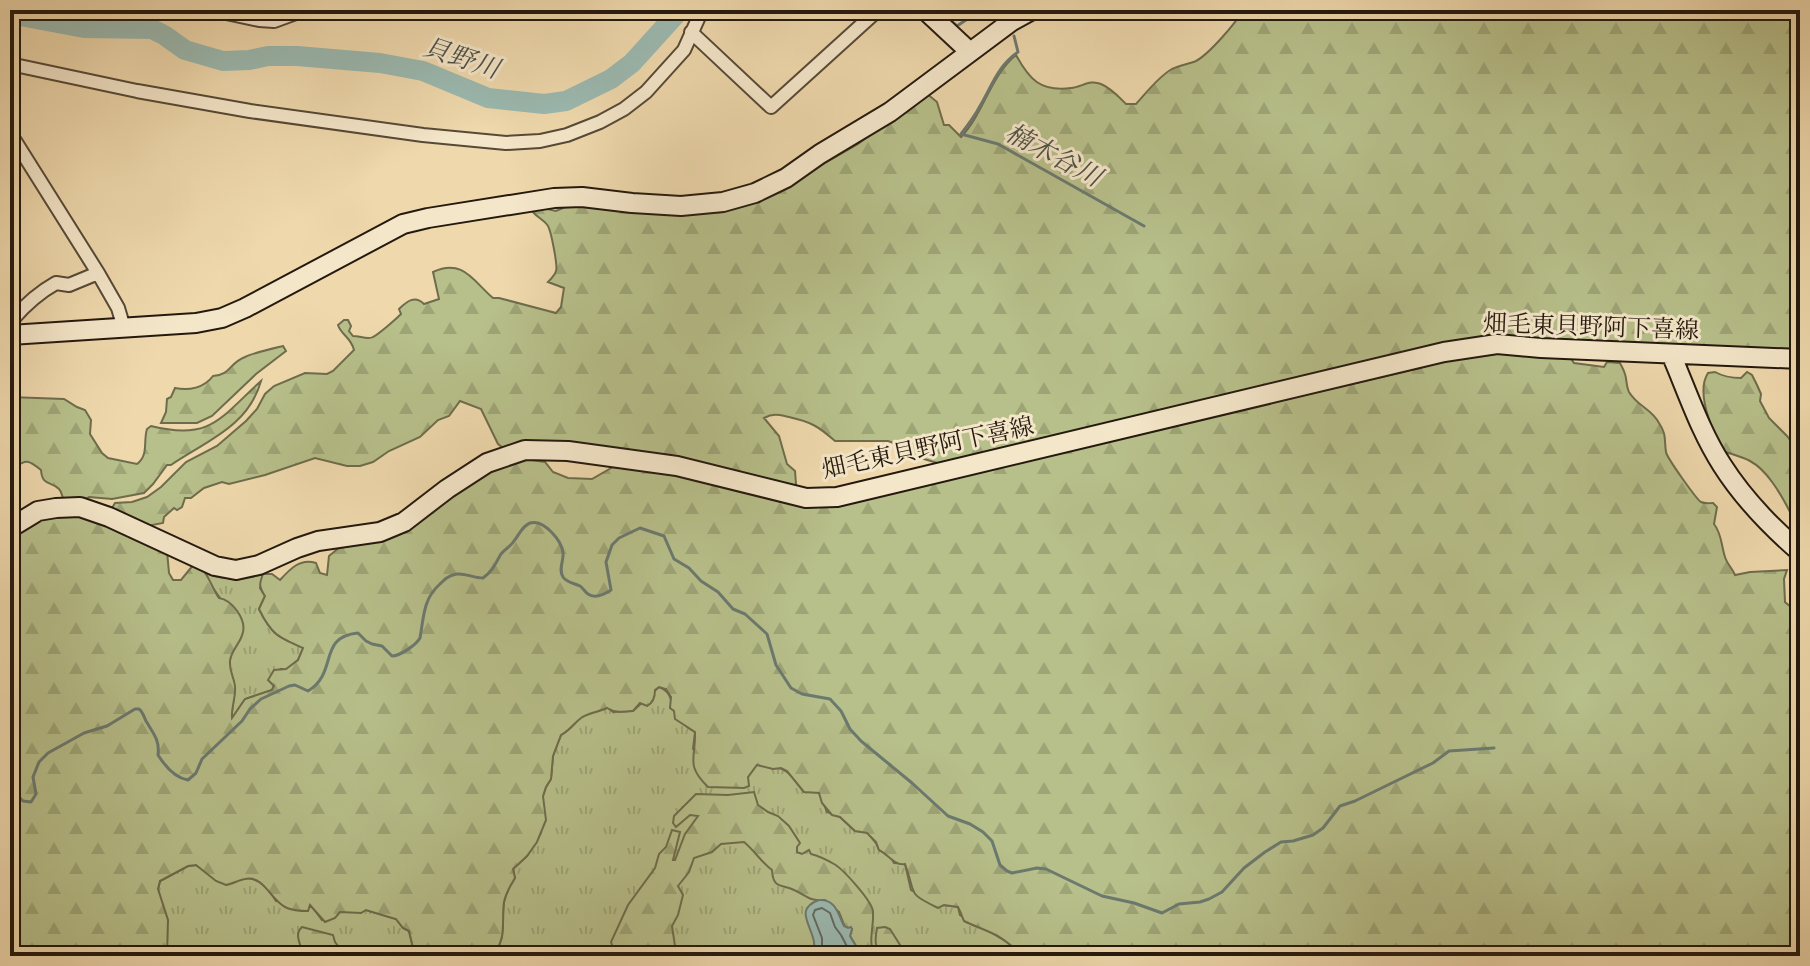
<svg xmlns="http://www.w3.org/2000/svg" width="1810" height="966" viewBox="0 0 1810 966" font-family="'IM FELL English','Noto Serif JP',serif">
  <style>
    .grass { fill: url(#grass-tufts); stroke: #6e6c4c; stroke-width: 2 }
    .forest { fill: url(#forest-firs); stroke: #6e6c4c; stroke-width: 2 }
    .water { fill: #9bb9b0; stroke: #6b796f; stroke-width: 2 }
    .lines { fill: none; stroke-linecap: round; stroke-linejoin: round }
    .shore { stroke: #60695f; stroke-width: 2 }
    .stream { stroke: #6b796f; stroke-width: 3 }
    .river { stroke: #9bb9b0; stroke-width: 20 }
    .street-casing { stroke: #564936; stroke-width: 16 }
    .secondary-casing { stroke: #24190e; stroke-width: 22 }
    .street { stroke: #f4e6c9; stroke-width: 12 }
    .secondary { stroke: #f4e6c9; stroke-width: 18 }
    .labels { text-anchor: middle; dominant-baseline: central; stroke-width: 6; stroke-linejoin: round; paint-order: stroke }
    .street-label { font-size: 24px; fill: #24190e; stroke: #f4e6c9 }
    .water-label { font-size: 26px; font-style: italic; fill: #4e5147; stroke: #f4e6c9 }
  </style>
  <defs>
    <pattern id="grass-tufts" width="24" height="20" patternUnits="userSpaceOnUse" patternTransform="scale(2)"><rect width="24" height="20" fill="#b7bf8a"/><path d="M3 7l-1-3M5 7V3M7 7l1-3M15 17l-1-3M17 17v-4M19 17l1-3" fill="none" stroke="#9da476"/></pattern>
    <pattern id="forest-firs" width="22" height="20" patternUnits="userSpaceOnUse" patternTransform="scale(2)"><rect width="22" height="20" fill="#b7bf8a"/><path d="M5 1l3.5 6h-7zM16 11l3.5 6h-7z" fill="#9da476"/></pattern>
  </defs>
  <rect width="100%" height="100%" fill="#eed8ac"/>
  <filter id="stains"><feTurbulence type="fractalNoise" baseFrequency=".0025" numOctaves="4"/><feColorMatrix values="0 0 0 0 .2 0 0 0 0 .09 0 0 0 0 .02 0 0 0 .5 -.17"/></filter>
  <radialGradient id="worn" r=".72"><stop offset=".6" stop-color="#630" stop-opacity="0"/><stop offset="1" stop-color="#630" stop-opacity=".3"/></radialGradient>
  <path class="grass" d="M206 573C225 581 244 579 263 574L260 588 265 596 259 609C271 633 278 639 304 647L298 660 286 670 281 669 272 690 245 699 231 720 235 688 229 666 231 653 220 598 210 584Z
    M659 687C674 692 670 707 679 719 683 725 689 728 695 732L693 749 748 777 757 764C766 768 770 766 778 768 789 769 797 784 804 792H819L827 812 840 817 855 831 867 832 876 843 879 850 890 856 894 863 905 864 911 890 944 905 958 907 960 915 1013 945 1018 952 1033 956H491C508 940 501 922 504 902 506 892 510 886 515 878L513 869 527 856 541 833 543 796 546 787 551 779 553 756 561 735C570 730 574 724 581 717 588 713 599 712 607 707L613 712 633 711Z
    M196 865C206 872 227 880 240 880 242 880 244 878 246 878 260 878 269 890 276 901L310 904 322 920 340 912 366 910 396 919 403 928 409 931 415 956H167L166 943 158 889 160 881 188 866Z"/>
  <path class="forest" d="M1243 10H1394L1404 12V10H1800V353L1499 338 1467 339 1408 356 947 466 911 455 900 445 888 441H835C818 426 811 422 789 417 779 415 774 413 764 418L779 436 787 464 795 471 796 484 794 487 506 450 498 444 481 409 460 401 449 416 438 420 420 437 389 451 373 462 360 466H347L315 458 265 475 229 484 222 482 204 488 191 498H185L182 507 177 510 174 508 164 517 163 523 147 526 112 510V508L115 503 132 502 147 497 161 487 186 462 217 446 246 421 257 409 265 394 274 386 305 373 327 374 333 371 354 350C351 337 341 335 338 325L344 320H348L351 326 349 331 353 336C360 336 368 340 373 337 379 334 396 319 401 314L399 309C407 301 415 295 424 304L439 299 433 272C463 258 473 281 493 298H499L556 313 561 307 564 288 548 282C551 279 555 275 556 271 558 266 551 231 548 226 544 220 538 218 533 212L538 207 556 211 570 205 679 211 809 172 858 144 926 93 937 102 944 125H949L961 137C984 113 990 76 1016 55 1029 79 1040 92 1071 88 1082 87 1090 79 1101 84 1111 88 1119 97 1126 104H1136C1147 92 1158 77 1172 69 1180 65 1189 64 1196 61 1209 54 1236 23 1243 10Z
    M283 346 286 351 256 374 212 416 197 423H161L166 412 167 399 171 397 175 388C189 391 204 388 213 376 231 375 229 363 245 357 253 353 275 348 283 346Z
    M1535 351 1570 357 1574 363 1604 367 1607 362 1620 363C1622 367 1624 370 1625 374 1627 380 1626 386 1629 392 1638 407 1651 408 1659 423 1667 435 1664 440 1666 452 1667 458 1697 500 1701 502 1705 504 1709 503 1713 503L1717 507 1714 524C1722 534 1721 545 1725 557 1727 564 1732 568 1735 575L1750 572 1787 570 1784 579 1785 602 1800 615V956H1033L1029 954 1024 955C1014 949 1007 941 996 935 986 930 974 926 964 921L958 907 944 905 938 908C905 892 917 895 905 864 895 866 889 855 879 850L876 842 867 833 855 831 840 817 832 815 822 803 819 793 804 792 787 771 781 768 773 769 757 765 748 777 749 786 744 788 708 787C685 765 696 758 695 732L675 719 674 711 670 708 671 697 666 689 659 687 655 690C655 697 653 703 647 706L640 703 633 711C623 712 615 713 607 708 599 712 587 713 581 718 573 724 570 730 561 735L553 756 551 779 546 787 543 796 546 820 537 842 527 856 513 869 515 878C510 886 506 892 504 902 501 922 508 940 491 956H415L409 931 403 928 396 919 366 910 361 913 340 912 335 918 325 922 310 905 308 911C301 911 294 911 287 908 271 902 265 875 245 879 239 880 232 884 226 885L216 881 196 865 188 866 160 881 158 889 168 920 167 956H10V545L15 535 41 518 76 512 167 551 169 573 173 580H181L194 564C207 568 211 587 219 598 232 600 246 619 243 632 241 643 231 650 230 661 229 671 234 677 235 686 236 697 231 708 232 718L245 699 272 690 274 686 268 680 274 670 286 669 298 660 303 648C278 637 271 634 259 609L265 596C259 587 259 584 263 574H272L280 580C290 569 300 558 316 563L320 573 327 575 329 556 341 546 348 543 381 541 403 532 481 475 525 459 545 462 553 472 568 478 592 479 613 467 658 472 703 480 788 503 812 506 859 500 1420 368 1471 352Z
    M1715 372C1724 377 1731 378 1741 378L1747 372 1752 375 1757 385 1761 394 1760 401 1769 418 1787 436 1800 453V533C1795 525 1793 518 1789 510 1780 493 1767 470 1750 461 1741 456 1730 454 1720 450 1713 429 1695 393 1708 373Z
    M261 381C248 427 206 441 171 465H167L153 484 144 493 112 499 89 497 82 501 64 500C62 497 62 492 59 489 51 481 42 486 41 470 27 458 26 460 10 469V397L64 399 77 407 85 410 91 420 90 434 102 453 108 458 137 464C149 455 143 441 147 429L151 426C211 441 220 418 261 381Z
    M754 792 758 805 768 812 778 816 789 826 800 843 797 847V852L802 854 809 850 811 854C819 856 827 860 834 864 843 869 873 902 873 912 874 928 868 940 874 956H862L850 936 852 929 845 927 839 912 825 900C810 902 806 895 794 890 781 884 773 889 772 870 761 862 755 851 744 842L721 844 712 852 694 858 689 872 678 886 683 895 678 915 672 926 675 946 674 956H610L613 948 611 942 628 905 655 868 659 854 666 847 672 830 680 832 673 860H675L685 834 698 816 690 815 676 827 673 823 674 816 696 794 728 795Z
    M302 927 333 935 335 942 346 956H303C302 945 293 935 302 927Z
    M885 927 890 929 907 956H882C874 947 875 939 877 928Z"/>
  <path class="water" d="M819 900C836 899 838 914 844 926L848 928 851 927 852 929 850 936 862 956H813C814 950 815 948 814 942 811 924 794 909 819 900Z"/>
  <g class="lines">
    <path class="shore" d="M822 956V938L813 915 815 910 822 908 830 913 835 927 841 935 852 956"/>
    <path class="stream" d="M939 10 957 26C970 18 983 5 997 14
      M1014 36 1018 52C997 67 993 84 980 106 975 116 968 125 961 134L998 144 1144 226
      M10 788 23 801 31 802 36 794 33 777 39 762 48 753 84 733 107 726 135 709H139C143 712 144 717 146 721 153 733 160 740 158 755 165 766 175 778 188 780L196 773 202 759 242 721 250 709 261 699 289 686 295 685 308 691C339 672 317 637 358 633L366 641 372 644 382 646 392 656C400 656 416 645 420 638 424 616 423 599 440 584 445 579 449 575 457 574 465 573 474 578 483 578 493 571 495 564 501 554 505 549 511 546 514 541 519 535 522 526 530 523 544 519 562 541 563 553 564 561 558 569 563 577 567 583 574 583 580 586 583 588 585 592 588 594 595 599 605 594 611 590L606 562 612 545 619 538 640 528 664 536 674 559 689 568 701 581 718 592 733 609 745 614 767 634 776 665 791 688 802 694 830 699 841 711 850 729 861 741 912 783 948 816 970 824 983 832 992 841 1000 865 1007 871 1012 873 1037 868 1046 869 1102 896 1134 903 1162 913 1179 904 1200 902 1209 899 1222 892 1244 868 1265 852 1281 842 1293 841 1313 835 1323 828 1340 806 1355 801 1433 763 1449 751 1494 748"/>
    <path class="river" d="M10 14 84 28 152 29 164 35 185 50 223 61 249 60 268 56H297L380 63 423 71 488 98 544 104 566 101 611 79 632 63 680 10"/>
    <defs>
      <path id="street" d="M212 10 259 20 274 21 304 10
        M691 32 771 107 878 10
        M10 64 137 91 250 111 423 135 506 143 540 141 567 135 600 122 624 109 646 92 684 50 702 10
        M10 133 98 273 118 308 124 328
        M10 319 12 320C25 305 38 293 56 283L69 285 98 273"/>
      <path id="secondary" d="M925 10 970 52
        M10 335 196 323 222 318 245 308 403 224 428 218 554 198 582 197 632 203 681 206 723 202 755 193 786 178 820 154 890 112 1012 21 1032 10
        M1671 354C1687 391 1700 431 1722 465 1743 498 1771 527 1800 552
        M10 528 38 511 56 508 80 507 109 517 215 566 236 570 259 565 297 548 318 541 380 532 404 522 447 489 487 463 525 450 568 451 677 466 806 498 837 497 1444 352 1497 344 1541 348 1800 359"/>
    </defs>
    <use href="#street" class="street-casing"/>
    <use href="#secondary" class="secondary-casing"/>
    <use href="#street" class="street"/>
    <use href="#secondary" class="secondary"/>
  </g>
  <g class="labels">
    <g class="street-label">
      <text transform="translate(1591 328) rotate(2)">畑毛東貝野阿下喜線</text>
      <text transform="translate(928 449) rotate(-12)">畑毛東貝野阿下喜線</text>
    </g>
    <g class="water-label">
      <text transform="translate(461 59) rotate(18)">貝野川</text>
      <text transform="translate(1053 156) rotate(28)">楠木谷川</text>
    </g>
  </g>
  <rect width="1810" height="966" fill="none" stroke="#eed8ac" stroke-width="40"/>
  <rect x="12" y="12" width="1786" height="942" fill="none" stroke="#24190e" stroke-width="4"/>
  <rect x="20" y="20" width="1770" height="926" fill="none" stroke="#24190e" stroke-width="2"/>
  <rect width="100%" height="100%" filter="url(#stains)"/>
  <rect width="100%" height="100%" fill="url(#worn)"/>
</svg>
